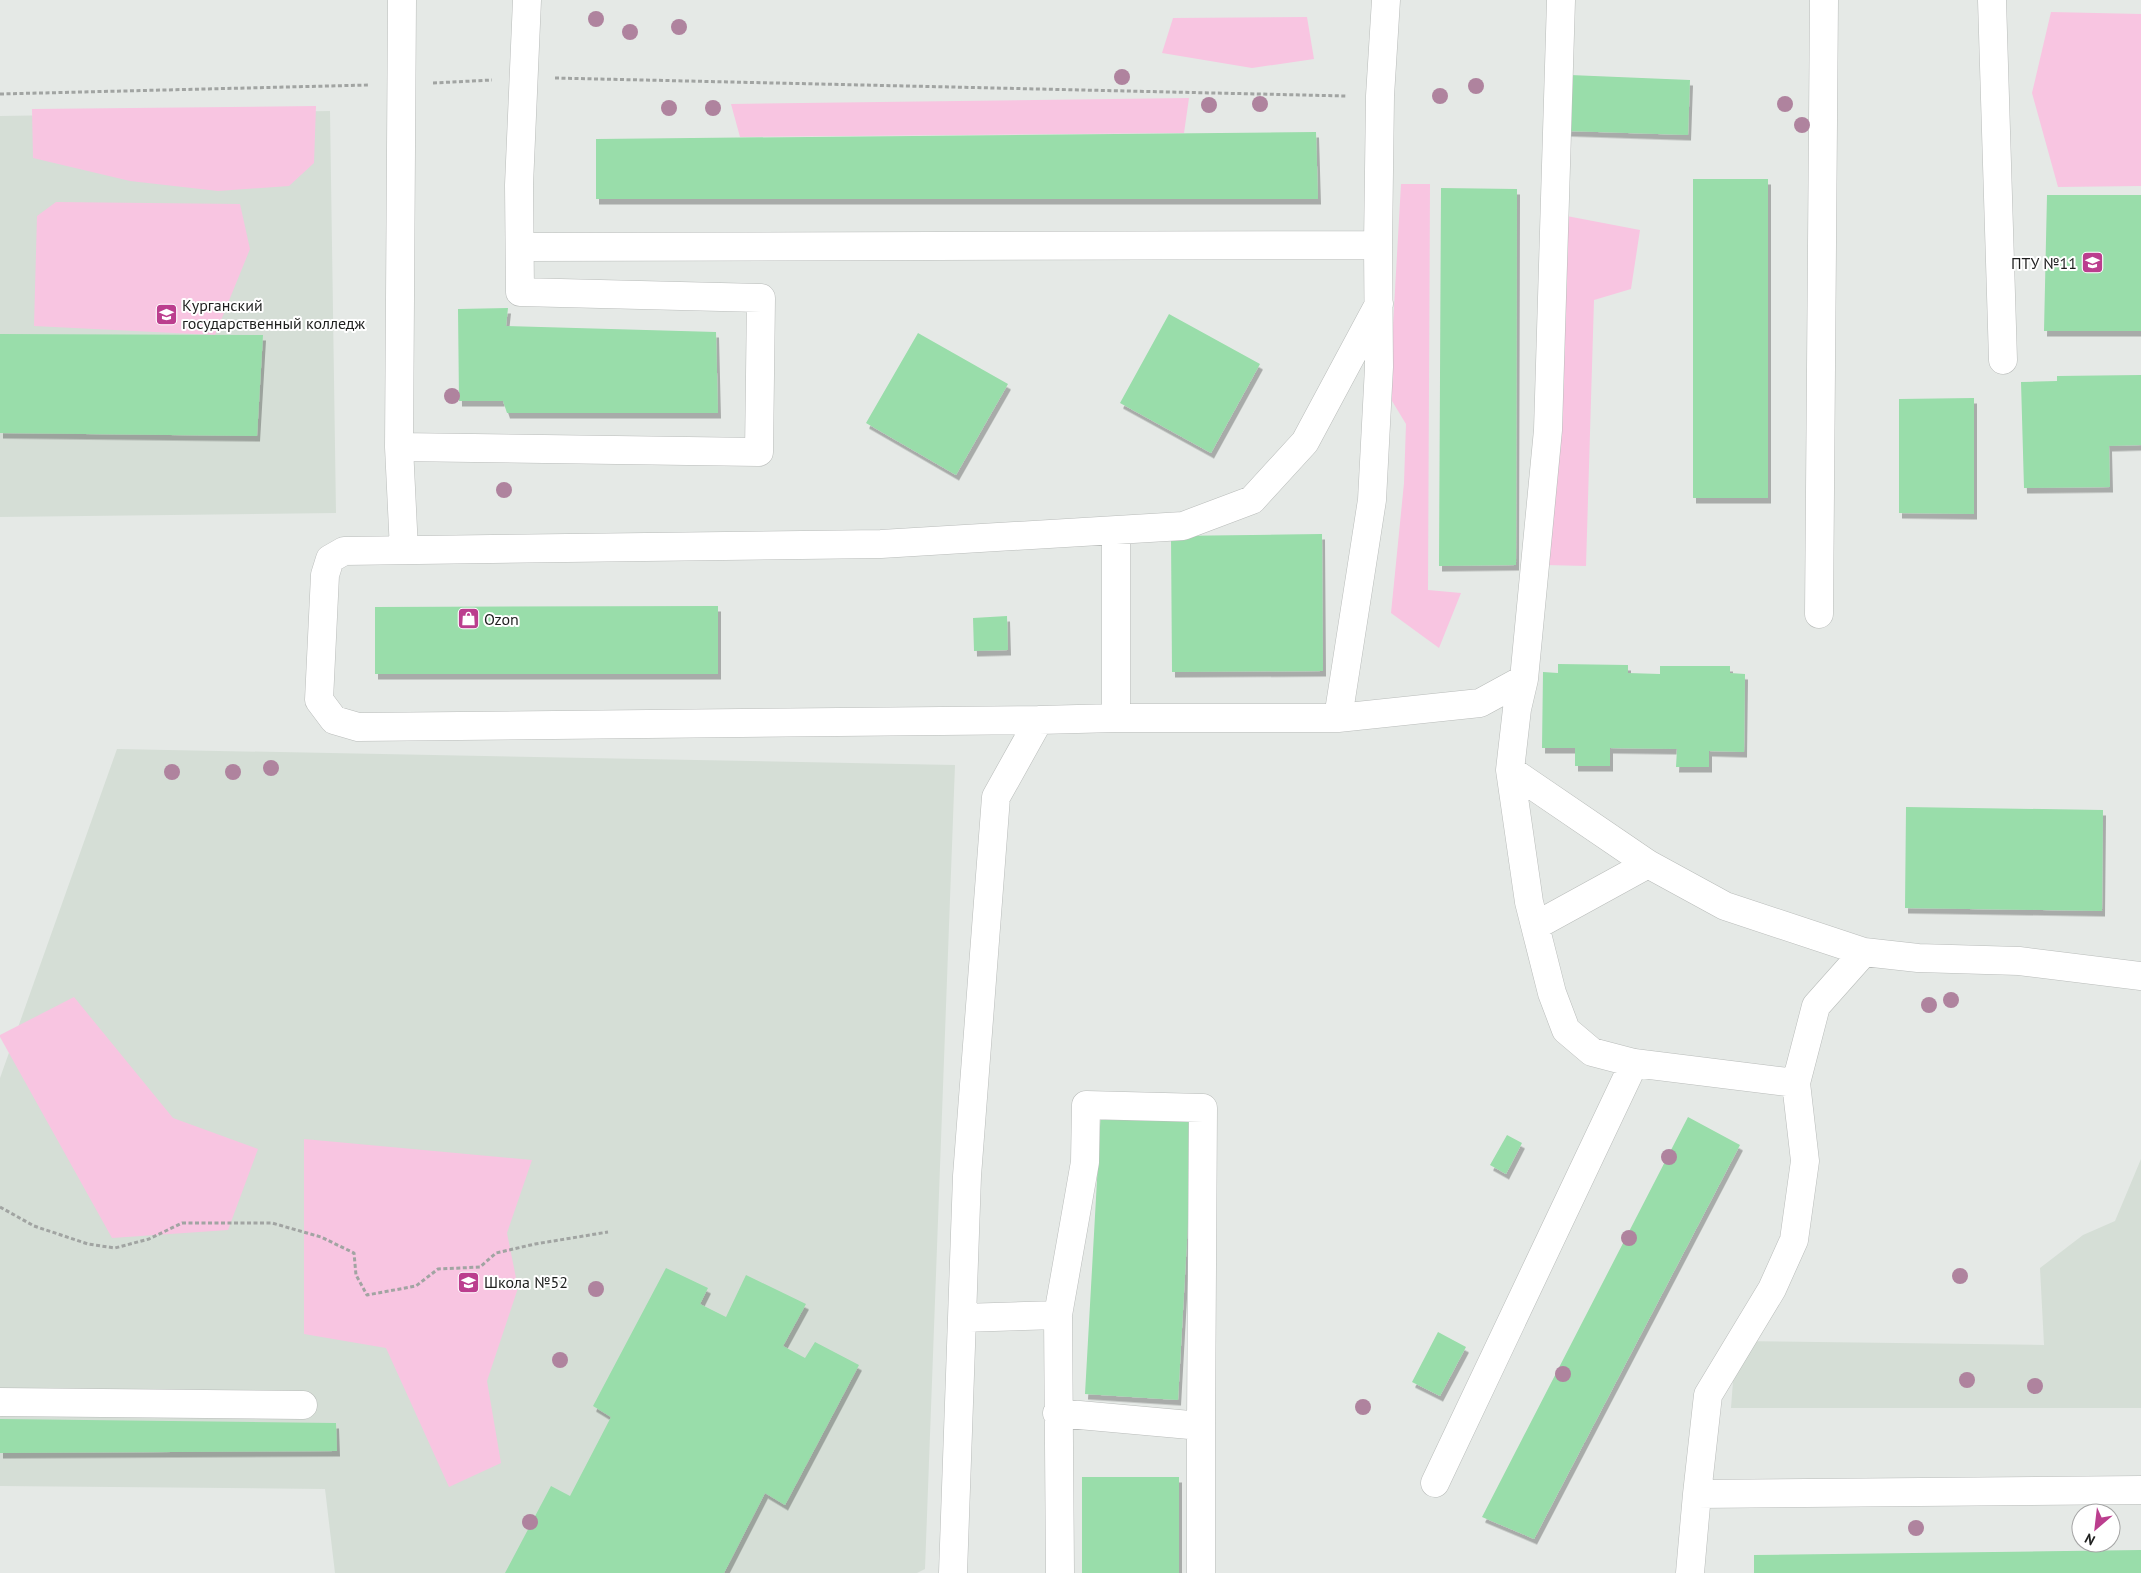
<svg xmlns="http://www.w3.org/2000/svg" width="2141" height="1573" viewBox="0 0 2141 1573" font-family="'PT Sans',sans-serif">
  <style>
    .built { fill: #d5ded6 }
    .green { fill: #f8c5e1 }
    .building { fill: #9da; filter: url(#shadow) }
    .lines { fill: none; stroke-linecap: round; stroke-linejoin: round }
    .minor-casing { stroke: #b9bcba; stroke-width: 29 }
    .path { stroke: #a1a4a2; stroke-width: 3; stroke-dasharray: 4 2.5; stroke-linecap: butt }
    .minor { stroke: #fff; stroke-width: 28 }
    .tree { fill: #af839e }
    .labels { text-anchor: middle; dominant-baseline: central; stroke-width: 4; stroke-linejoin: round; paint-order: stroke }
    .poi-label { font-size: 16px; fill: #1e1f1e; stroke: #fff; text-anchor: start }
  </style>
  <defs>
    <filter id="shadow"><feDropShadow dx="3" dy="5.5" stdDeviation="0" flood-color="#0004"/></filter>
  </defs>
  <rect width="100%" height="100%" fill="#e5e9e6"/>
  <path class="built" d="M330 111 336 513 0 517V116Z
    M117 749 955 765 925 1569 917 1573H335L325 1489 0 1486V1078Z
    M2141 1159V1408H1731L1736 1341 2044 1345 2040 1268 2083 1235 2115 1221Z"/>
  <path class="green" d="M2051 12 2141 14V186L2058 187 2032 93Z
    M1307 17 1314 59 1252 68 1162 53 1173 18Z
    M1189 98 1184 133 740 137 731 104Z
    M316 106 314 163 289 186 218 191 130 181 33 158 32 109Z
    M1401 184H1430L1428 590 1461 593 1439 648 1391 613 1404 483 1406 424 1389 396Z
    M56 202 240 204 250 249 215 335 34 326 37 216Z
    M1551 213 1640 230 1631 289 1594 300 1586 566 1546 565Z
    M74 997 173 1118 258 1149 228 1230 112 1238 0 1037V1035Z
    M304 1139 532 1160 507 1233 518 1288 487 1381 501 1463 449 1487 386 1348 304 1334Z"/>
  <path class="building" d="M1570 75 1690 80 1688 135 1568 131Z
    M1316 132 1318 199H596V139Z
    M1693 179H1768V498H1693Z
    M1441 188 1517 189 1516 565 1439 566Z
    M2047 195H2141V331H2044Z
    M508 308 506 326 716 332 718 413H507L503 401H459L458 309Z
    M1169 314 1260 364 1211 453 1120 403Z
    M918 333 1008 384 956 475 866 423Z
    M0 334 263 335 257 436 0 433Z
    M2141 375V445L2109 446 2110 487 2024 488 2021 382 2057 381V376Z
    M1974 398V514L1899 513V399Z
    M1322 534 1323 671 1172 672 1171 536Z
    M718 606V674H375V607Z
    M1007 616 1008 650 974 651 973 618Z
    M1558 664 1628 665V673L1660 674V666H1730V673L1745 674 1744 752 1709 751V767H1676L1677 749 1610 748V766H1575V748H1542L1543 672 1558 673Z
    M1906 807 2103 810 2102 911 1905 908Z
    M1101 1109 1194 1115 1178 1400 1085 1394Z
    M1688 1117 1740 1145 1534 1539 1482 1517Z
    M1507 1135 1522 1143 1506 1174 1490 1165Z
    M666 1268 708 1288 700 1304 726 1317 746 1275 806 1304 783 1346 805 1358 815 1342 859 1365 785 1505 765 1493 724 1573H505L551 1486 570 1496 611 1417 593 1406Z
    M1438 1332 1466 1347 1440 1396 1412 1382Z
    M0 1419 336 1423 337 1451 0 1453Z
    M1082 1477H1179V1573H1082Z
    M2141 1550V1573H1754V1555Z"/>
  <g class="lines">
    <defs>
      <path id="minor" d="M402 0 399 447 759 452 761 298 520 292 519 185 527 0
        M1992 0 2003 360
        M521 247 1378 245 1380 96 1386 0
        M399 447 404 550
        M1116 530V718
        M1819 614 1824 0
        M1524 679 1517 709 1510 770 1529 902 1552 993 1566 1030 1592 1052 1634 1063 1796 1083
        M1338 718 1372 500 1379 367 1378 245
        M1039 720 358 727 334 720 319 700 325 575 330 559 344 551 881 544 1183 526 1252 500 1305 442 1379 304
        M1510 770 1648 864 1725 906 1864 952
        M1535 926 1648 864
        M962 1318 1058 1315
        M0 1402 303 1405
        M1057 1413 1201 1426V1573
        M1435 1483 1634 1063
        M1697 1494 1708 1395 1772 1289 1794 1240 1805 1161 1796 1083 1816 1006 1864 952 1918 958 2019 961 2141 976
        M953 1573 967 1176 996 797 1039 720 1116 718H1338L1480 703 1524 679 1548 430 1561 0
        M1060 1573 1058 1315 1085 1162 1086 1105 1203 1108 1201 1426
        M1690 1573 1697 1494 2141 1490"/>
    </defs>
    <use href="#minor" class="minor-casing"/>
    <path class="path" d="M555 78 1346 96
      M433 83 492 80
      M0 94 369 85
      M0 1207 34 1226 88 1244 115 1248 149 1239 182 1223H272L321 1237 354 1253 356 1275 367 1295 416 1286 438 1269 480 1267 496 1253 535 1244 608 1232"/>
    <use href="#minor" class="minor"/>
  </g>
  <g class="tree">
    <circle cx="596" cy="19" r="8"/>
    <circle cx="679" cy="27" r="8"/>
    <circle cx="630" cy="32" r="8"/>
    <circle cx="1122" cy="77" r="8"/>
    <circle cx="1476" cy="86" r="8"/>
    <circle cx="1440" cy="96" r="8"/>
    <circle cx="1260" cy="104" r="8"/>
    <circle cx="1785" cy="104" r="8"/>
    <circle cx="1209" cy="105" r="8"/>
    <circle cx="669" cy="108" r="8"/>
    <circle cx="713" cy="108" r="8"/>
    <circle cx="1802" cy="125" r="8"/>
    <circle cx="452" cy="396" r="8"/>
    <circle cx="504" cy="490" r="8"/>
    <circle cx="271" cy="768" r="8"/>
    <circle cx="172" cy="772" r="8"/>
    <circle cx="233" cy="772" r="8"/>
    <circle cx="1951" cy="1000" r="8"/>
    <circle cx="1929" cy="1005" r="8"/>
    <circle cx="1669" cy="1157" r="8"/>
    <circle cx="1629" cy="1238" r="8"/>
    <circle cx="1960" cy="1276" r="8"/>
    <circle cx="596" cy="1289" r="8"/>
    <circle cx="560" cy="1360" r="8"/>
    <circle cx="1563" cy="1374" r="8"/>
    <circle cx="1967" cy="1380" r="8"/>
    <circle cx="2035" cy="1386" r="8"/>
    <circle cx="1363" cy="1407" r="8"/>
    <circle cx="530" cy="1522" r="8"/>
    <circle cx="1916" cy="1528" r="8"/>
  </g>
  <defs>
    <symbol id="university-square" viewBox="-11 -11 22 22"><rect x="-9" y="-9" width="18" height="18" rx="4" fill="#bb3e8e" stroke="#fff"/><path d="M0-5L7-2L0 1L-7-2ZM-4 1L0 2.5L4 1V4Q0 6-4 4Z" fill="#fff"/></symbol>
    <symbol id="shop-square" viewBox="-11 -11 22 22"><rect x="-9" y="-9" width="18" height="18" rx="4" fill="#bb3e8e" stroke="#fff"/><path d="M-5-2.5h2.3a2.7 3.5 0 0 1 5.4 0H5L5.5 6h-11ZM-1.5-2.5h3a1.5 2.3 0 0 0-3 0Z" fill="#fff"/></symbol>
    <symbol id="school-square" viewBox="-11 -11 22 22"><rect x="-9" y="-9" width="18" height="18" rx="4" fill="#bb3e8e" stroke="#fff"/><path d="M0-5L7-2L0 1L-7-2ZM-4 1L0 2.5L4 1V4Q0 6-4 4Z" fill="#fff"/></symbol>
  </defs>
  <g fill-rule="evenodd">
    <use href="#university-square" x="2080" y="250" width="25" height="25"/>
    <use href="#university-square" x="154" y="302" width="25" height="25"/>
    <use href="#shop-square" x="456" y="606" width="25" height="25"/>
    <use href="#school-square" x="456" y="1270" width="25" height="25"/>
  </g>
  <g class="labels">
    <g class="poi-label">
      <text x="2077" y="263" text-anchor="end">ПТУ №11</text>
      <text x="182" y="305">Курганский<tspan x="182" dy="18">государственный колледж</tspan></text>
      <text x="484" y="619">Ozon</text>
      <text x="484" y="1282">Школа №52</text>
    </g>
  </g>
  <g transform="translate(2096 1528) rotate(208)"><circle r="24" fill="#ffffff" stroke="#a5a5a5"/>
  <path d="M0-4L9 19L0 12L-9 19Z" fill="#bb3e8e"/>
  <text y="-8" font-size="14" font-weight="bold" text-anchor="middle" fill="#1e1f1e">N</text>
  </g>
</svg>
